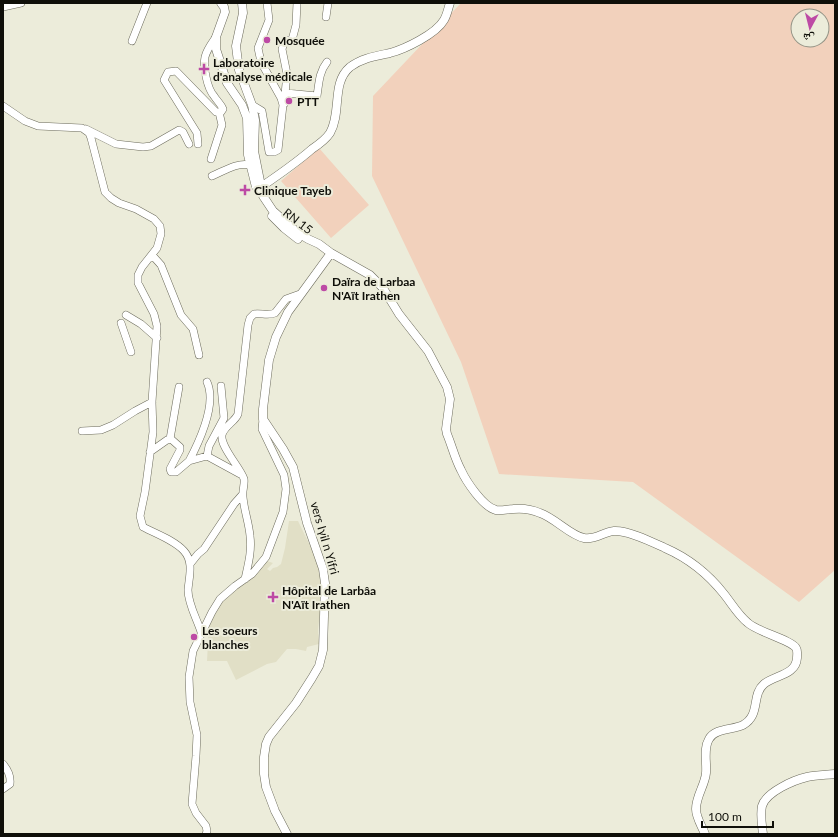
<svg xmlns="http://www.w3.org/2000/svg" width="838" height="837" viewBox="0 0 838 837" font-family="Lato,'Noto Naskh Arabic',sans-serif">
  <style>
    .built { fill: #e1dfc6 }
    .green { fill: #f2d1bc; fill-rule: evenodd }
    .lines { fill: none; stroke-linecap: round; stroke-linejoin: round }
    .minor-casing { stroke: #6c6b5c; stroke-width: 8 }
    .major-casing { stroke: #6c6b5c; stroke-width: 9 }
    .minor { stroke: #fff; stroke-width: 7 }
    .major { stroke: #fff; stroke-width: 8 }
    .poi-dot { fill: #bd4aa5; stroke: #ececda; stroke-width: 1.5 }
    .labels { text-anchor: middle; dominant-baseline: central; stroke-width: 4; stroke-linejoin: round; paint-order: stroke }
    .poi-label { font-size: 12px; font-weight: bold; fill: #0f0f09; stroke: #ececda; text-anchor: start }
    .street-label { font-size: 12px; fill: #0f0f09; stroke: #ececda }
  </style>
  <rect width="100%" height="100%" fill="#ececda"/>
  <path class="built" d="M289 521H298L319 564 323 589 318 629 319 644 307 647 306 651 296 649H287L276 662 267 664 236 680 227 661H207L209 622 219 603 242 583 252 579 267 561 273 563 267 569 270 571 273 568 277 567 281 564 285 548Z"/>
  <path class="green" d="M461 3H835V570L799 602 633 482 499 474 461 362 372 176 373 96ZM798 16H822V40H798Z
    M319 148 369 205 331 238 281 181Z"/>
  <g class="lines">
    <defs>
      <path id="minor" d="M3 7 21 3
        M326 17 328 3
        M132 41 147 3
        M286 93 317 96C319 83 319 72 327 62
        M284 104 287 74 282 49 285 40H292L296 25 297 3
        M252 105 262 111 269 152H274L278 150 283 105 281 98 261 62 258 48 269 20 267 3
        M3 106 25 121 38 126 82 128 89 133 91 138 105 192 111 198 119 203 136 209 154 219 160 226 161 234 157 248 142 267 138 275V283L154 314 157 326 152 402 153 432 145 492 140 516 143 527C156 534 174 540 184 551 194 562 189 577 188 590 188 604 197 619 201 632
        M86 129 116 144 143 147 151 146 179 130 183 132 189 144
        M198 144 197 133 164 80 168 72 176 71 216 112H221L223 109C221 104 217 101 214 96 207 88 203 67 205 57 207 49 212 43 216 37
        M211 159 222 125 219 112
        M212 176C224 171 237 162 250 165
        M152 255 161 265 181 315 193 329 199 355
        M126 315 141 324 157 338
        M121 323 131 352
        M82 431 101 430 113 425 135 411 152 402
        M170 439 179 387
        M150 452 167 440 171 439 180 447V450L170 469 171 472H176L189 461 207 456 240 474
        M207 456 209 446 224 418 221 386
        M189 461C199 442 217 404 207 382
        M190 564 198 554 204 549 234 504 242 495
        M245 579C248 565 252 551 250 536 249 523 244 510 243 497 242 491 245 484 244 479 240 467 220 447 222 435 224 426 235 422 238 414L248 325 250 318 254 314C261 313 269 316 275 313L286 299 300 294
        M3 764C8 770 11 776 10 784L3 789
        M206 834 207 831 206 826 196 813 192 804 196 756 197 735 190 702 189 677 193 651 212 612 220 599 235 586 252 574 266 557 283 512 286 489 284 475 262 429 263 419"/>
      <path id="major" d="M221 3 224 7 225 12 216 37V49L227 83 242 105 247 118 248 155 256 187
        M242 3 243 13 236 46 239 70 252 105 255 120 254 151 263 196 273 211 298 233 308 239 319 244 331 253 370 275 383 288 399 314 428 351 447 387 450 399 446 429 447 434C452 446 455 459 461 470 466 481 483 507 496 510 502 511 508 509 513 509 523 508 531 509 540 513 555 518 571 536 584 538 596 540 603 532 614 531 628 530 652 542 665 548 688 558 709 575 724 594 732 604 738 615 748 623 758 632 791 640 796 648 798 651 797 655 797 658 796 675 775 675 764 684 751 695 761 715 743 725 733 730 715 728 709 739 703 749 707 762 706 773 705 785 696 796 696 809 696 818 702 826 705 834
        M258 189C277 176 295 164 312 149 318 145 326 139 330 133 342 112 331 83 350 67 362 58 376 56 390 53 405 49 436 34 444 20 447 15 448 9 450 3
        M272 216 284 228 298 239
        M287 834 275 811 266 787 264 774V757L266 744 269 737 296 703 312 678 319 666 323 650 325 583 323 569 307 523 293 467 283 449 263 419V409L269 360 276 337 288 312 331 253
        M763 834C762 825 760 815 762 806 766 792 794 780 807 777 817 775 826 775 835 774"/>
    </defs>
    <use href="#minor" class="minor-casing"/>
    <use href="#major" class="major-casing"/>
    <use href="#minor" class="minor"/>
    <use href="#major" class="major"/>
  </g>
  <g class="poi-dot">
    <circle cx="267" cy="40" r="4"/>
    <path d="M202 63h4v4h4v4h-4v4h-4v-4h-4v-4h4z"/>
    <circle cx="289" cy="101" r="4"/>
    <path d="M243 184h4v4h4v4h-4v4h-4v-4h-4v-4h4z"/>
    <circle cx="324" cy="288" r="4"/>
    <path d="M271 591h4v4h4v4h-4v4h-4v-4h-4v-4h4z"/>
    <circle cx="194" cy="637" r="4"/>
  </g>
  <g class="labels">
    <g class="poi-label">
      <text x="275" y="40">Mosquée</text>
      <text x="213" y="62">Laboratoire<tspan x="213" dy="14">d'analyse médicale</tspan></text>
      <text x="297" y="101">PTT</text>
      <text x="254" y="190">Clinique Tayeb</text>
      <text x="332" y="281">Daïra de Larbaa<tspan x="332" dy="14">N'Aït Irathen</tspan></text>
      <text x="282" y="590">Hôpital de Larbâa<tspan x="282" dy="14">N'Aït Irathen</tspan></text>
      <text x="202" y="630">Les soeurs<tspan x="202" dy="14">blanches</tspan></text>
    </g>
    <g class="street-label">
      <text transform="translate(298 221) rotate(38)">RN 15</text>
      <text transform="translate(325 538) rotate(74)">vers Iγil n Yifri</text>
    </g>
  </g>
  <rect width="838" height="837" fill="none" stroke="#0f0f09" stroke-width="8"/>
  <g transform="translate(810 28) rotate(187)"><circle r="19" fill="#ececda" stroke="#949486"/>
  <path d="M0-3L7 15L0 10L-7 15Z" fill="#bd4aa5"/>
  <text y="-6" font-size="11" font-weight="bold" text-anchor="middle" fill="#0f0f09">ش</text>
  </g>
  <path d="M702 821v6h71v-6" fill="none" stroke="#0f0f09" stroke-width="2"/>
  <text x="708" y="821" font-size="12" fill="#0f0f09" stroke="#ececda" stroke-width="3" paint-order="stroke">100 m</text>
</svg>
